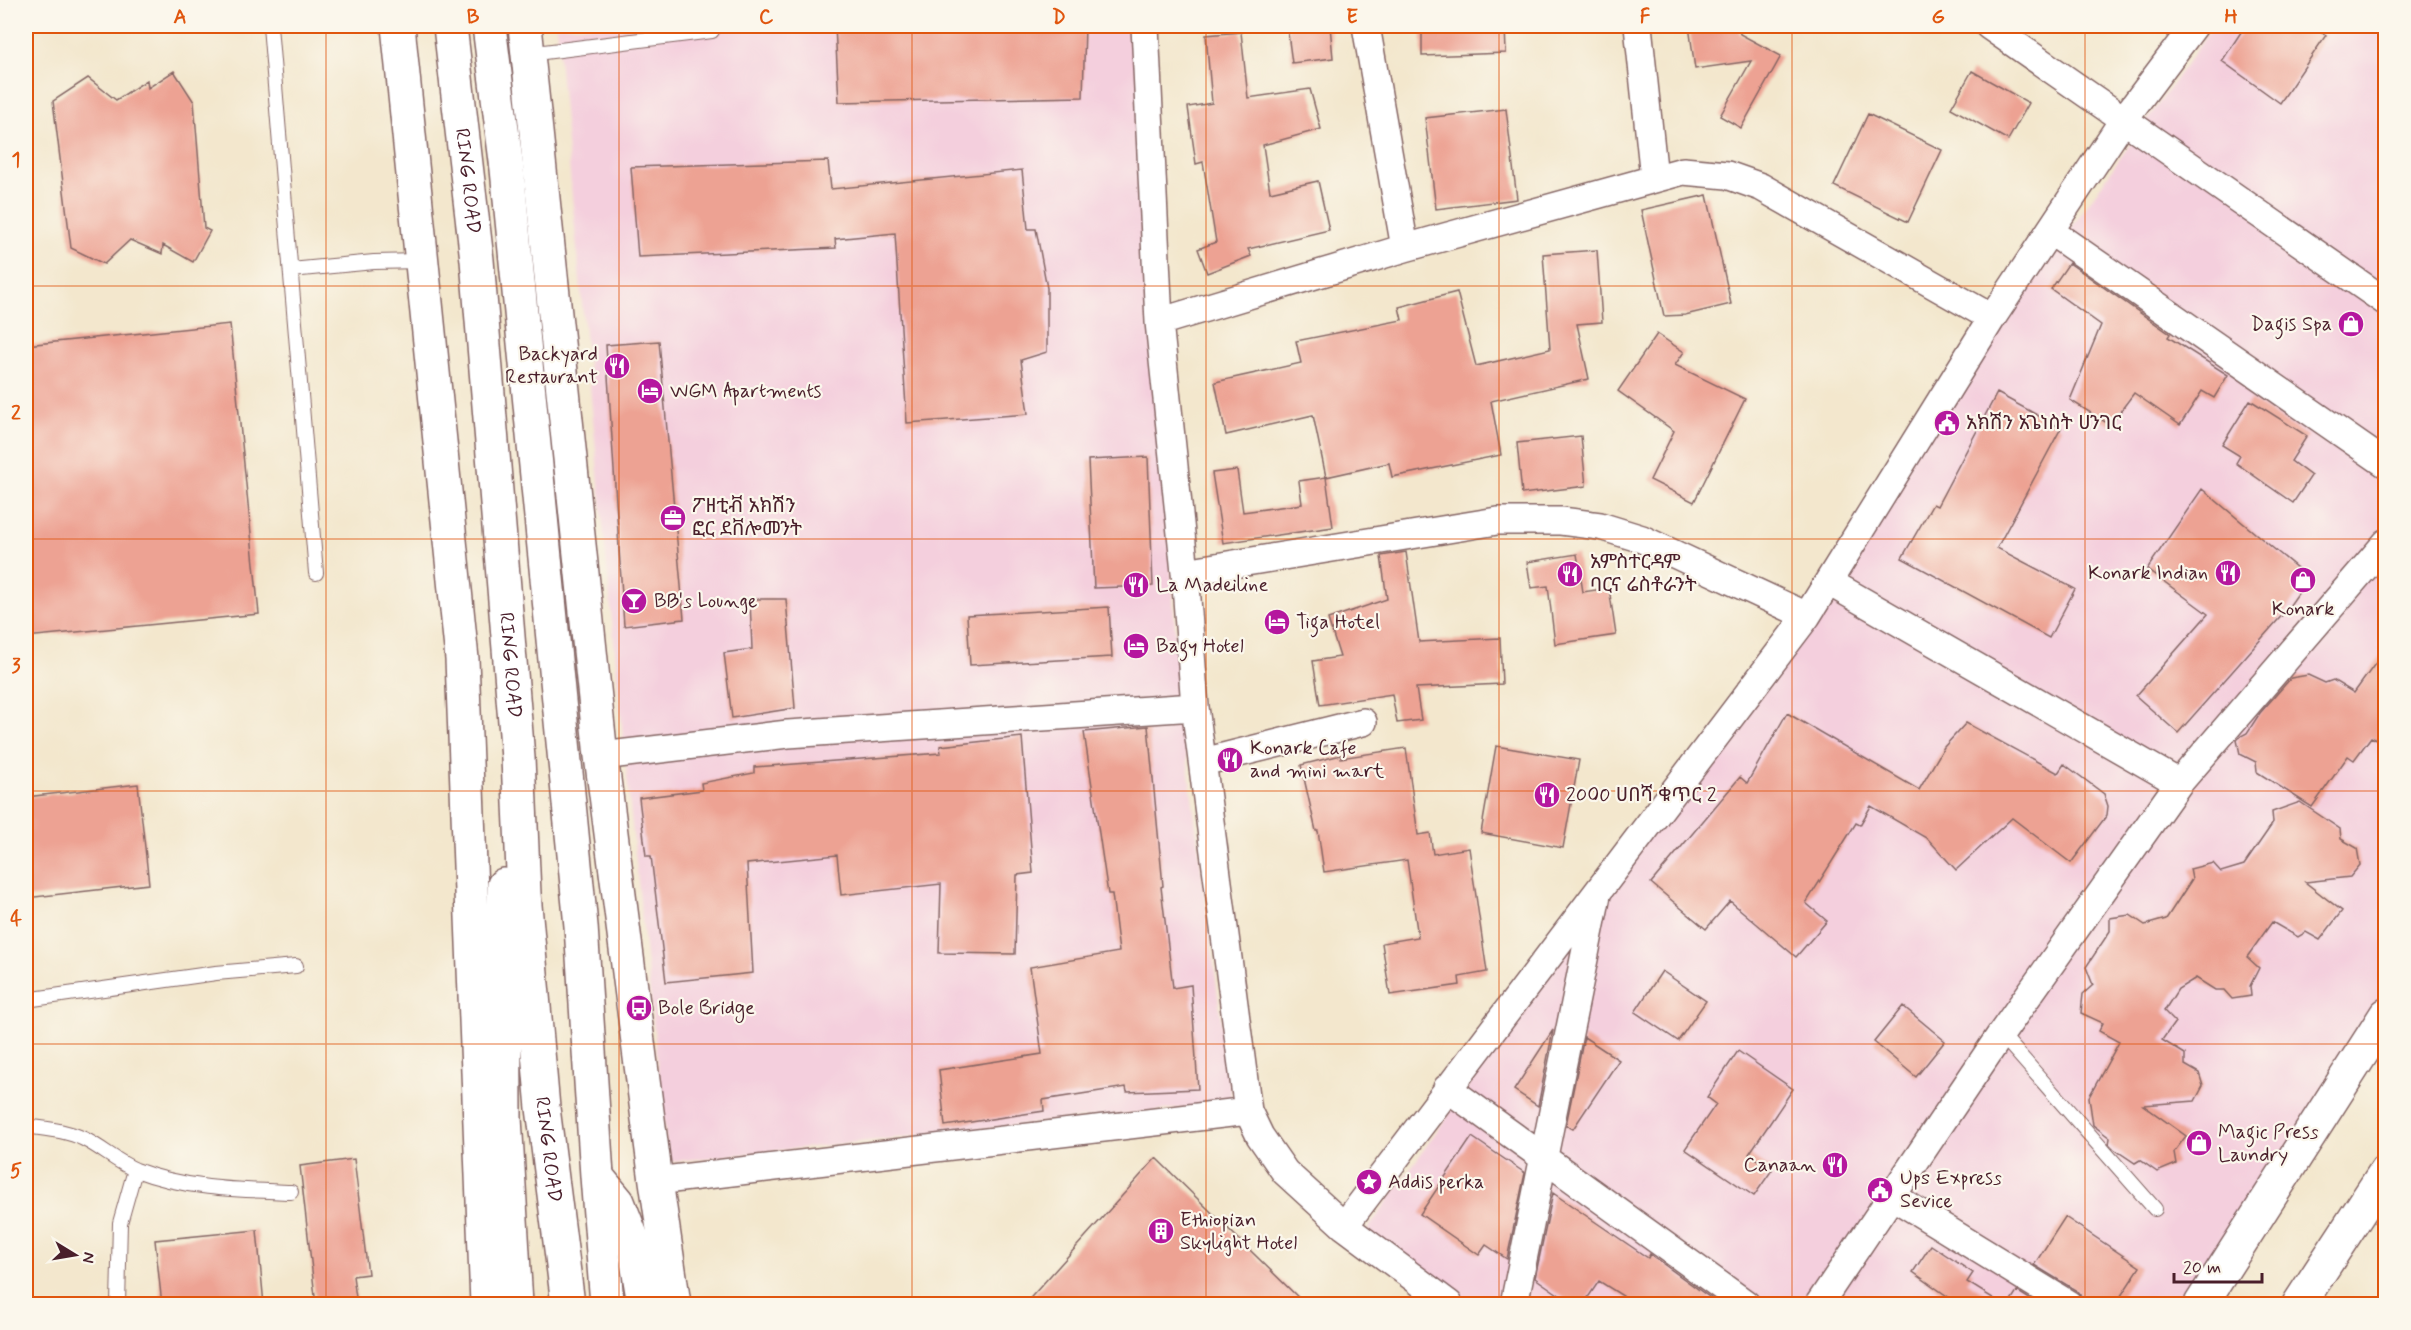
<svg xmlns="http://www.w3.org/2000/svg" width="2411" height="1330" viewBox="0 0 2411 1330" font-family="Mynerve,'Noto Sans Ethiopic',sans-serif">
  <style>
    .built { fill: #f4cfdd }
    .building { fill: #eda293 }
    .lines { fill: none; stroke-linecap: round; stroke-linejoin: round }
    .service-casing { stroke: #856564; stroke-width: 16 }
    .minor-casing { stroke: #856564; stroke-width: 30 }
    .tertiary-casing { stroke: #856564; stroke-width: 36 }
    .primary-casing { stroke: #856564; stroke-width: 36 }
    .trunk-casing { stroke: #856564; stroke-width: 36 }
    .service { stroke: #fff; stroke-width: 14 }
    .minor { stroke: #fff; stroke-width: 27 }
    .tertiary { stroke: #fff; stroke-width: 33 }
    .primary { stroke: #fff; stroke-width: 33 }
    .trunk { stroke: #fff; stroke-width: 33 }
    .grid { fill: none; stroke: #e0560e; stroke-width: 1.5; stroke-opacity: 0.55 }
    .labels { text-anchor: middle; dominant-baseline: central; stroke-width: 4.5; stroke-linejoin: round; paint-order: stroke }
    .street-label { font-size: 20px; fill: #4a1f2b; stroke: #fbf7ec }
    .poi-label { font-size: 20px; fill: #4a1f2b; stroke: #fbf7ec; text-anchor: start }
    .neatline { fill: none; stroke: #e0560e; stroke-width: 2 }
    .grid-label { font-size: 20px; text-anchor: middle; font-weight: bold; fill: #e0560e }
  </style>
  <rect width="100%" height="100%" fill="#fbf7ec"/>
  <filter id="ink" filterUnits="userSpaceOnUse"><feTurbulence type="fractalNoise" baseFrequency=".0167" numOctaves="2"/><feDisplacementMap in="SourceGraphic" scale="12" xChannelSelector="R" yChannelSelector="G"/><feConvolveMatrix kernelMatrix="1 2 1 2 8 2 1 2 1" color-interpolation-filters="sRGB"/></filter>
  <filter id="wash" filterUnits="userSpaceOnUse"><feTurbulence type="fractalNoise" baseFrequency=".008" numOctaves="4" result="noise"/><feDisplacementMap in="SourceGraphic" scale="24" xChannelSelector="R" yChannelSelector="G"/><feGaussianBlur stdDeviation="1.35" result="paint"/><feColorMatrix in="noise" values="0 0 0 0 0 0 0 0 0 0 0 0 0 0 0 0 0 1.4 0 .05"/><feComposite in="paint" operator="in"/></filter>
  <g filter="url(#wash)">
    <rect width="100%" height="100%" fill="#f3e7cd"/>
    <path class="built" d="M556 26H1139L1179 697 1232 1103 668 1162 625 759Z
      M2213 26H2385V1003L2194 1304H1443L1356 1246Z"/>
    <g id="blocks">
      <path class="building" d="M835 26H1085L1083 97 839 102Z
        M1287 26H1330L1333 58 1292 63Z
        M1422 26H1505L1506 53 1422 56Z
        M1689 26H1738L1740 34 1781 56 1741 128 1720 116 1751 61 1695 69Z
        M2245 26H2312L2326 35 2280 103 2222 61Z
        M1241 32 1248 98 1310 89 1321 129 1263 145 1270 192 1318 181 1329 230 1248 249 1251 256 1207 273 1198 249 1216 242 1203 162 1196 164 1188 107 1212 103 1206 35Z
        M174 71 194 102 204 228 210 231 193 262 163 245 162 254 130 240 104 264 71 248 53 101 88 78 116 100 147 80 148 88Z
        M1972 71 2029 103 2008 140 1951 108Z
        M1506 109 1517 199 1436 209 1425 118Z
        M1868 114 1942 150 1908 222 1834 186Z
        M828 161 831 189 1022 170 1028 229H1036L1047 288V352L1021 360 1028 414 907 423 895 233 835 239 836 248 638 257 631 167Z
        M1707 195 1731 304 1685 315 1664 316 1641 210Z
        M1597 250 1602 322 1577 324 1589 379 1491 401 1501 455 1392 477 1389 463 1326 477 1313 415 1226 435 1215 382 1301 363 1296 341 1402 320 1399 307 1457 292 1476 366 1550 349 1543 254Z
        M2069 263 2170 334 2168 337 2228 375 2214 398 2202 391 2180 425 2134 393 2110 425 2070 400 2101 325 2051 289Z
        M230 324 259 614 26 637V345Z
        M1657 334 1684 352 1675 365 1745 399 1694 502 1650 480 1674 431 1618 391Z
        M659 341 684 619 624 626 606 345Z
        M1997 393 2061 428 1997 548 2075 589 2049 638 1902 558 1933 504 1937 506Z
        M2250 400 2307 436 2291 461 2311 476 2293 503 2236 463 2240 456 2222 445Z
        M1581 436 1586 486 1522 494 1517 443Z
        M1148 457 1153 586 1094 588 1088 460Z
        M1237 470 1243 512 1302 504 1299 481 1326 477 1333 527 1223 543 1212 473Z
        M2202 489 2309 578 2285 612 2178 733 2136 696 2208 614 2147 569Z
        M1406 552 1419 642 1500 638 1502 684 1416 688 1421 720 1397 723 1392 694 1320 705 1313 661 1340 657 1328 619 1387 599 1381 556Z
        M1577 554 1583 592 1609 588 1616 635 1555 644 1548 586 1531 588 1527 562Z
        M750 599H786L795 708 732 718 724 653 752 649Z
        M1109 607 1112 657 970 665 967 615Z
        M2385 650V744L2371 737 2354 760 2348 756 2312 807 2257 772 2256 762 2240 754 2237 740 2241 736 2247 733 2260 713 2291 678 2308 675 2325 683 2333 680 2354 693Z
        M1787 713 1919 790 1944 747 1966 723 2058 773 2064 764 2104 794 2108 806 2107 815 2071 863 2012 818 1956 870 1928 839 1871 806 1860 825 1856 823 1806 903 1827 921 1796 957 1730 901 1706 929 1651 883 1740 777 1747 783Z
        M1148 726 1163 886 1161 887 1173 988 1191 985 1198 1089 1127 1092 1126 1087 1043 1100 1044 1111 945 1126 939 1070 1042 1054 1030 967 1119 952 1112 894H1108L1084 732Z
        M1022 737 1033 873 1017 875 1015 954 939 953 941 884 841 895 837 855 747 864 753 973 666 982 651 856H646L639 798 702 790 701 783 754 773V767L941 753 940 746Z
        M1496 746 1579 760 1563 848 1481 833Z
        M1406 748 1418 835 1430 833 1433 854 1469 848 1487 972 1459 977 1460 985 1390 995 1382 943 1418 937 1407 860 1324 872 1318 831H1316L1301 765 1341 755V758Z
        M138 784 149 884 26 898V797Z
        M2300 802 2340 829 2341 839 2357 848 2360 865 2350 877 2305 882 2342 911 2320 940 2306 932 2298 937 2272 922 2247 957 2259 968 2250 986 2251 996 2232 999 2224 990H2215L2196 978 2178 989 2164 1011 2175 1022 2162 1040 2185 1054V1065L2199 1073 2203 1086 2195 1101 2143 1105 2186 1136 2174 1152 2176 1164 2157 1172 2140 1160 2135 1163 2114 1149 2109 1144 2110 1138 2093 1125 2089 1097 2119 1042 2099 1031 2103 1023 2081 1013 2083 994 2093 985 2086 967 2110 931V918L2130 915 2145 925 2166 919 2192 879 2190 869 2213 863 2221 872 2244 865 2273 823 2272 812Z
        M1662 971 1706 1001 1678 1041 1635 1012Z
        M1903 1006 1945 1041 1916 1077 1874 1042Z
        M1553 1030 1538 1106 1514 1090Z
        M1584 1037 1619 1060 1573 1129 1566 1125Z
        M1738 1051 1793 1089 1749 1154 1772 1170 1754 1196 1685 1149 1716 1104 1707 1097Z
        M1472 1137 1525 1173 1507 1259 1486 1245 1479 1255 1420 1214Z
        M1156 1158 1306 1305H1024Z
        M354 1159 368 1274 353 1276 357 1305H316L300 1166Z
        M1553 1193 1648 1258 1650 1254 1655 1258 1720 1305H1637L1599 1281 1583 1305H1574L1535 1278Z
        M2065 1217 2140 1267 2115 1305H2084L2082 1297 2077 1291 2034 1265Z
        M257 1230 264 1305H162L155 1240Z
        M1931 1245 1973 1273 1967 1282 2004 1305H1960L1913 1272Z
        M2017 1291 2039 1305H2008Z"/>
    </g>
  </g>
  <g filter="url(#ink)">
    <use href="#blocks" fill-opacity="0" stroke="#856564" stroke-width="1.5"/>
    <g class="lines">
      <defs>
        <path id="service" d="M270 26 316 573
          M528 54 712 31 715 26
          M291 270 374 262 421 261
          M26 1000 216 973 296 966
          M2001 1034 2155 1209
          M26 1126C45 1129 66 1130 84 1139 102 1148 117 1162 136 1170 185 1189 238 1190 291 1192
          M118 1304 120 1223 135 1170"/>
        <path id="minor" d="M1145 26 1159 322 1185 572 1195 707 1248 1111 1260 1136 1285 1172 1344 1226 1449 1304
          M1366 26 1405 248
          M1638 26 1654 178
          M1989 26 2386 302
          M2050 231 2386 464
          M1159 322 1405 248 1683 171 1727 175 1761 187 1992 318
          M1185 572 1497 521H1561L1600 526 1642 539 1807 616
          M1829 582 2179 783
          M601 756 788 734 1195 707
          M1203 762 1363 722
          M1447 1088 1746 1304
          M656 1181 1248 1111
          M1884 1191 2068 1304
          M1344 1226 1807 616 1992 318 2124 119 2194 26
          M1514 1304 1597 895
          M1819 1304 2001 1034 2179 783 2386 543"/>
        <path id="tertiary" d="M398 26 462 659 487 1304
          M525 26 601 756 656 1181 674 1304"/>
        <path id="primary" d="M2201 1304 2386 1015
          M2299 1304 2386 1171"/>
        <g id="trunk">
          <path id="s1" d="M450 26 477 260 518 758 524 894 543 1108 568 1304"/>
          <path d="M489 26 507 169 581 926 597 1176 607 1304"/>
          <path d="M504 885 505 1118 516 1304"/>
          <path d="M598 1178 618 1202 634 1243 644 1304"/>
        </g>
      </defs>
      <use href="#service" class="service-casing"/>
      <use href="#minor" class="minor-casing"/>
      <use href="#tertiary" class="tertiary-casing"/>
      <use href="#primary" class="primary-casing"/>
      <use href="#trunk" class="trunk-casing"/>
      <use href="#service" class="service"/>
      <use href="#minor" class="minor"/>
      <use href="#tertiary" class="tertiary"/>
      <use href="#primary" class="primary"/>
      <use href="#trunk" class="trunk"/>
    </g>
  </g>
  <path class="grid" d="M326 26V1304M619 26V1304M912 26V1304M1206 26V1304M1499 26V1304M1792 26V1304M2085 26V1304M26 286H2386M26 539H2386M26 791H2386M26 1044H2386"/>
  <defs>
    <symbol id="shop-disc" viewBox="-11 -11 22 22"><circle r="9.5" fill="#b5179e" stroke="#fbf7ec"/><path d="M-5-2.5h2.3a2.7 3.5 0 0 1 5.4 0H5L5.5 6h-11ZM-1.5-2.5h3a1.5 2.3 0 0 0-3 0Z" fill="#fff"/></symbol>
    <symbol id="restaurant-disc" viewBox="-11 -11 22 22"><circle r="9.5" fill="#b5179e" stroke="#fbf7ec"/><path d="M-5-6h1v4h1v-4h1v4h1v-4h1v5L-1.5 .5V6h-2V.5L-5-1ZM5-6V6H3V1.5H1.5Q1.5-4 5-6Z" fill="#fff"/></symbol>
    <symbol id="hotel-disc" viewBox="-11 -11 22 22"><circle r="9.5" fill="#b5179e" stroke="#fbf7ec"/><path d="M-6-4.5h1.5V1H6V5H4.5V3h-9V5H-6ZM-4 0a1.8 1.8 0 1 1 3.6 0ZM.5 0V-2.5h3Q6-2.5 6 0Z" fill="#fff"/></symbol>
    <symbol id="civic-disc" viewBox="-11 -11 22 22"><circle r="9.5" fill="#b5179e" stroke="#fbf7ec"/><path d="M-.6-6.5H3V-4.5H.6V-3L4-1V1h2V6H-6V1h2V-1L-.6-3ZM-1.2 2.5V6h2.4V2.5Z" fill="#fff"/></symbol>
    <symbol id="office-disc" viewBox="-11 -11 22 22"><circle r="9.5" fill="#b5179e" stroke="#fbf7ec"/><path d="M-6-3h4V-5.5h4V-3h4V5H-6ZM-1-4.5V-3h2v-1.5ZM-6 0V1H6V0Z" fill="#fff"/></symbol>
    <symbol id="bar-disc" viewBox="-11 -11 22 22"><circle r="9.5" fill="#b5179e" stroke="#fbf7ec"/><path d="M-6-5H6L.8 .8V4.5H3.5V6h-7V4.5H-.8V.8Z" fill="#fff"/></symbol>
    <symbol id="bus-disc" viewBox="-11 -11 22 22"><circle r="9.5" fill="#b5179e" stroke="#fbf7ec"/><path d="M-5-6H5V4H4V6H2V4H-2V6H-4V4H-5ZM-3.5-4V0h7V-4ZM-3.5 1.2v1.5H-2V1.2ZM2 1.2v1.5H3.5V1.2Z" fill="#fff"/></symbol>
    <symbol id="sight-disc" viewBox="-11 -11 22 22"><circle r="9.5" fill="#b5179e" stroke="#fbf7ec"/><path d="M0-6L1.8-2.2L6-1.7L2.9 1.2L3.7 5.4L0 3.3L-3.7 5.4L-2.9 1.2L-6-1.7L-1.8-2.2Z" fill="#fff"/></symbol>
    <symbol id="building-disc" viewBox="-11 -11 22 22"><circle r="9.5" fill="#b5179e" stroke="#fbf7ec"/><path d="M-4-6H4V6H1V3H-1V6H-4ZM-2.5-4.3h1.7v1.8h-1.7ZM.8-4.3h1.7v1.8H.8ZM-2.5-1h1.7V.8h-1.7ZM.8-1h1.7V.8H.8Z" fill="#fff"/></symbol>
  </defs>
  <g fill-rule="evenodd">
    <use href="#shop-disc" x="2336" y="309" width="30" height="30"/>
    <use href="#restaurant-disc" x="602" y="351" width="30" height="30"/>
    <use href="#hotel-disc" x="635" y="376" width="30" height="30"/>
    <use href="#civic-disc" x="1932" y="408" width="30" height="30"/>
    <use href="#office-disc" x="658" y="503" width="30" height="30"/>
    <use href="#restaurant-disc" x="2213" y="558" width="30" height="30"/>
    <use href="#restaurant-disc" x="1555" y="559" width="30" height="30"/>
    <use href="#shop-disc" x="2288" y="565" width="30" height="30"/>
    <use href="#restaurant-disc" x="1121" y="570" width="30" height="30"/>
    <use href="#bar-disc" x="619" y="586" width="30" height="30"/>
    <use href="#hotel-disc" x="1262" y="607" width="30" height="30"/>
    <use href="#hotel-disc" x="1121" y="631" width="30" height="30"/>
    <use href="#restaurant-disc" x="1215" y="745" width="30" height="30"/>
    <use href="#restaurant-disc" x="1532" y="780" width="30" height="30"/>
    <use href="#bus-disc" x="624" y="993" width="30" height="30"/>
    <use href="#shop-disc" x="2184" y="1128" width="30" height="30"/>
    <use href="#restaurant-disc" x="1820" y="1150" width="30" height="30"/>
    <use href="#sight-disc" x="1354" y="1167" width="30" height="30"/>
    <use href="#civic-disc" x="1865" y="1175" width="30" height="30"/>
    <use href="#building-disc" x="1146" y="1216" width="30" height="30"/>
  </g>
  <g class="labels">
    <g class="street-label">
      <text stroke="none"><textPath href="#s1" startOffset="156">RING ROAD</textPath></text>
      <text stroke="none"><textPath href="#s1" startOffset="642">RING ROAD</textPath></text>
      <text stroke="none"><textPath href="#s1" startOffset="1128">RING ROAD</textPath></text>
    </g>
    <g class="poi-label">
      <text x="2332" y="324" text-anchor="end">Dagis Spa</text>
      <text x="598" y="354" text-anchor="end">Backyard<tspan x="598" dy="23">Restaurant</tspan></text>
      <text x="670" y="391">WGM Apartments</text>
      <text x="1966" y="423">አክሽን አጌነስት ሀንገር</text>
      <text x="692" y="506">ፖዘቲቭ አክሽን<tspan x="692" dy="23">ፎር ደቨሎመንት</tspan></text>
      <text x="1590" y="562">አምስተርዳም<tspan x="1590" dy="23">ባርና ሬስቶራንት</tspan></text>
      <text x="2208" y="573" text-anchor="end">Konark Indian</text>
      <text x="1156" y="585">La Madeiline</text>
      <text x="654" y="601">BB's Lounge</text>
      <text x="2303" y="609" text-anchor="middle">Konark</text>
      <text x="1296" y="622">Tiga Hotel</text>
      <text x="1156" y="646">Bagy Hotel</text>
      <text x="1250" y="748">Konark Cafe<tspan x="1250" dy="23">and mini mart</tspan></text>
      <text x="1566" y="795">2000 ሀበሻ ቁጥር 2</text>
      <text x="658" y="1008">Bole Bridge</text>
      <text x="2218" y="1132">Magic Press<tspan x="2218" dy="23">Laundry</tspan></text>
      <text x="1816" y="1165" text-anchor="end">Canaan</text>
      <text x="1900" y="1178">Ups Express<tspan x="1900" dy="23">Sevice</tspan></text>
      <text x="1388" y="1182">Addis perka</text>
      <text x="1180" y="1220">Ethiopian<tspan x="1180" dy="23">Skylight Hotel</tspan></text>
    </g>
  </g>
  <rect width="2411" height="1330" fill="none" stroke="#fbf7ec" stroke-width="66"/>
  <g transform="translate(75 1255) rotate(101)" stroke="#fbf7ec" stroke-width="4.5" paint-order="stroke">
  <path d="M0-4.5L10 22L0 15L-10 22Z" fill="#4a1f2b"/>
  <text y="-9" font-size="16" font-weight="bold" text-anchor="middle" fill="#4a1f2b">N</text>
  </g>
  <path d="M2174 1273v9h88v-9" fill="none" stroke="#4a1f2b" stroke-width="3"/>
  <text x="2183" y="1273" font-size="18" fill="#4a1f2b" stroke="#fbf7ec" stroke-width="4.5" paint-order="stroke">20 m</text>
  <rect x="33" y="33" width="2345" height="1264" class="neatline"/>
  <g class="grid-label">
    <text x="180" y="23">A</text>
    <text x="473" y="23">B</text>
    <text x="766" y="23">C</text>
    <text x="1059" y="23">D</text>
    <text x="1352" y="23">E</text>
    <text x="1645" y="23">F</text>
    <text x="1938" y="23">G</text>
    <text x="2231" y="23">H</text>
    <text x="16" y="166">1</text>
    <text x="16" y="419">2</text>
    <text x="16" y="672">3</text>
    <text x="16" y="925">4</text>
    <text x="16" y="1177">5</text>
  </g>
</svg>
